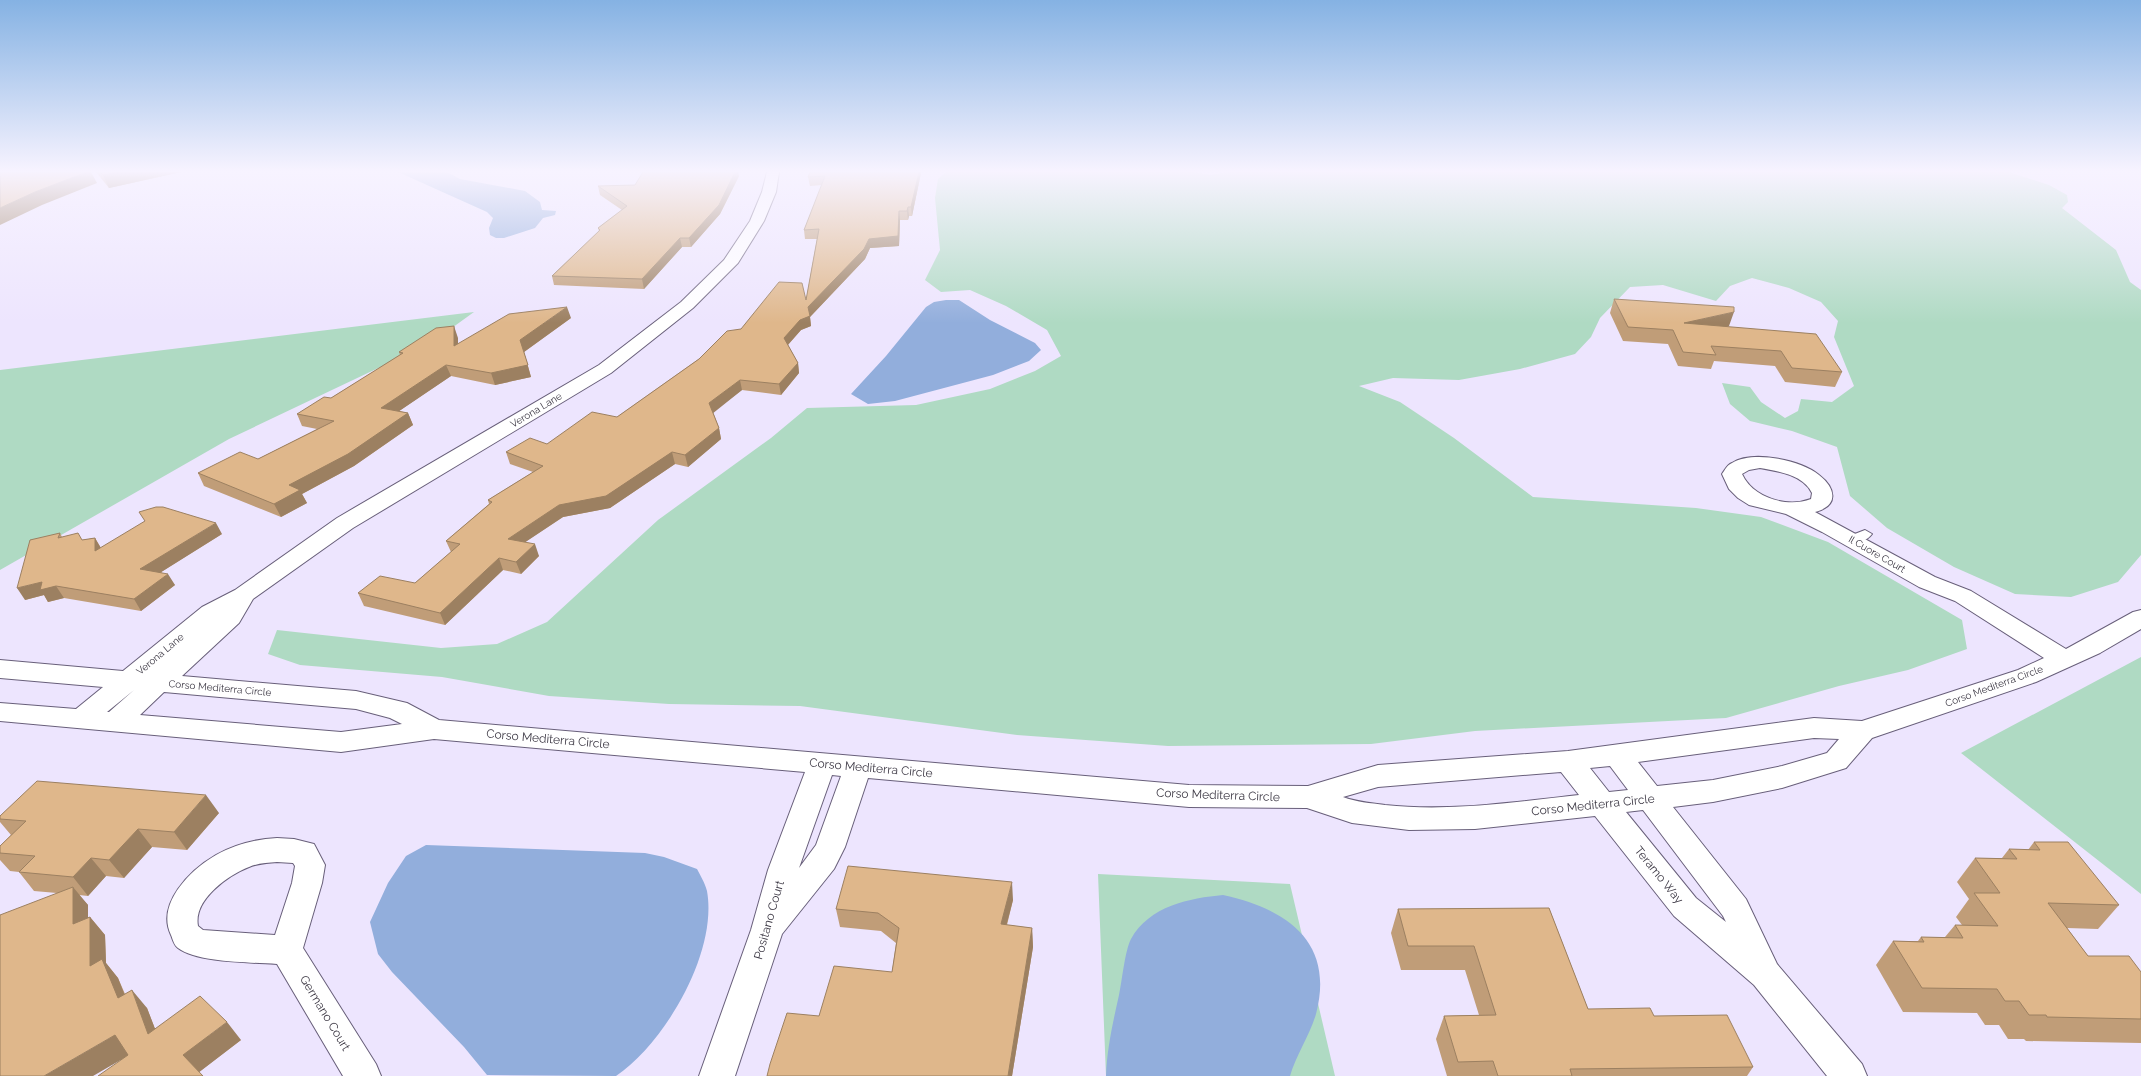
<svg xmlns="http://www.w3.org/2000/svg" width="2141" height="1076" viewBox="0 0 2141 1076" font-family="Raleway,sans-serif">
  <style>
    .green { fill: #afdac3 }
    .water { fill: #92aedc }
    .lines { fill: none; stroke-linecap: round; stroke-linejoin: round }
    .lane-casing { stroke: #685f7a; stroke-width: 2 }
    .street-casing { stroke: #685f7a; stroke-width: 2 }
    .lane { fill: #fff; fill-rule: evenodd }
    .street { fill: #fff; fill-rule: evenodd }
    .wall { fill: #c09d78 }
    .shaded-wall { fill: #9c8061 }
    .building { fill: #dfb78b; stroke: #9c8061 }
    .labels { text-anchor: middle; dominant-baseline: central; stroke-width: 3; stroke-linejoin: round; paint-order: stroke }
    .street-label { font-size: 10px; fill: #3d3945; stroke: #fff }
    .near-street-label { font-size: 12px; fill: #3d3945; stroke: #fff }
  </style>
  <rect width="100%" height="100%" fill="#ede5fe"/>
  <path class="green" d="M946 172H1194L1210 175 1230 172H2009L2049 185 2067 195 2068 202 2062 208 2116 250 2130 282 2141 290V555L2118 582 2071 597 2015 594 1954 567 1887 528 1850 496 1837 447 1792 431 1750 421 1730 404 1722 383 1750 387 1761 402 1785 418 1798 411 1801 399 1832 402 1854 386 1834 337 1838 321 1821 302 1789 288 1752 278 1730 286 1716 301 1663 285 1630 287 1600 318 1591 337 1575 354 1520 369 1459 380 1393 378 1359 386 1400 402 1454 438 1533 497 1696 508 1761 517 1828 542 1962 620 1967 649 1908 670 1839 686 1726 718 1475 731 1371 744 1168 746 1017 735 800 706 669 704 549 696 442 677 300 665 268 654 277 630 441 648 497 644 547 622 658 520 771 438 807 408 916 405 990 389 1035 371 1061 356 1047 330 1006 306 970 290 941 292 925 280 940 250 935 198 938 179Z
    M474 312 431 343 229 439 0 570V370Z
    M2141 657V894L1961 753Z
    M1098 874 1290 884 1335 1076H1106Z"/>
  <path class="water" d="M398 172H447L460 179 525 191 540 202 542 210 556 211 555 215 543 218 535 228 504 238H496L490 235 489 228 493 218 487 212Z
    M946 300H959L990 320 1035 343 1041 350 1029 361 993 375 895 401 868 404 851 394 886 356 926 307 934 302Z
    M426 845 645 853 664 857 697 869C700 875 705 883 707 891 718 952 665 1043 616 1076L487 1075 464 1047 392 972 378 954 370 922 388 883 406 856Z
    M1223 895C1287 909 1335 942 1316 1014 1310 1035 1296 1055 1290 1076H1106C1107 1048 1113 1022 1119 995 1122 981 1125 950 1131 939 1149 906 1190 898 1223 895Z"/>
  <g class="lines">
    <defs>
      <path id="lane" d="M1865 530 1872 534C1867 541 1855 545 1847 543L1845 540 1847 537Z"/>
      <path id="street" d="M767 172H779L776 192 764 221 738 263 693 308 611 373 353 528 253 599 239 623 182 676 356 691 407 703 439 720 1189 785 1308 786 1378 765 1568 751 1814 718 1862 721 2018 670 2044 658 1955 601 1919 587 1822 532 1786 514 1749 505 1738 498 1729 489 1722 474C1725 470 1727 465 1732 463 1753 450 1801 460 1819 475 1836 488 1839 506 1815 512L1935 577 1971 591 2066 649 2133 612 2141 610V629L2100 653 2036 682 1872 738 1846 768 1782 788 1713 802 1673 807 1746 899 1777 964 1862 1064 1867 1076H1827L1754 985 1674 916 1595 816 1475 829 1409 830 1352 823 1307 808 1189 807 868 778 845 847 834 869 782 934 735 1076H699L751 930 768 870 805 772 434 739 341 752 0 721V703L76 709 103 687 0 678V660L123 671 202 607 235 590 337 518 599 365 681 302 724 260 750 221 762 192ZM1760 468C1778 471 1804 475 1812 493L1811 499C1787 508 1753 498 1742 474L1749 470ZM134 690 109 712H107ZM164 692 356 709 390 718 402 724 341 732 140 715ZM1814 738 1839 739 1827 753 1782 766 1713 780 1657 786 1638 762ZM1610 766 1628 790 1609 792 1590 768ZM1561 772 1579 795C1515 802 1450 812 1385 805 1370 803 1356 802 1343 797L1378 787ZM832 775 841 776 816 845 799 868ZM1643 810 1723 916 1726 922 1696 898 1626 812Z
        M277 838 294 839 314 844 325 865 322 883 303 948 376 1064 381 1076H343L277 964C251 962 198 963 178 948 174 945 173 940 171 935 156 904 190 870 216 855 234 845 256 839 277 838ZM277 862 293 863 295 866 292 883 275 935 203 930 198 926C193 900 228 875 249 867 258 863 267 863 277 862Z"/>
    </defs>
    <use href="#lane" class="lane-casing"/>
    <use href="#street" class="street-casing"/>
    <use href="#lane" class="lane"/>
    <use href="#street" class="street"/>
  </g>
  <path class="wall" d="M96 172H181L109 188Z
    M643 172H738L739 176 720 214 691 247H682L644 289 554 285 552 276 599 231 598 228 622 210 600 195 598 186 635 185Z
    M810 172H921V173L912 216H909L908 220H900L899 246 870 248 865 259 810 317 811 326 801 330 788 345 798 363 799 373 781 395 742 390 713 412 719 428 721 439 688 467 675 464 610 508 563 517 525 542 539 556 521 574 503 570 445 625 364 606 358 593 415 583 451 552 446 541 489 504 488 500 533 472 510 464 506 452 547 444 617 417 741 329 806 300 817 239H805L804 230 822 185 810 186 808 177Z
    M1614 299 1729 326 1727 327 1842 372 1835 387 1785 382 1775 366 1714 361 1711 369 1678 366 1668 344 1623 341 1610 313Z
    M571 318 524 352 531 377 495 385 451 376 399 411 408 413 413 425 354 466 302 494 307 503 281 517 204 486 198 473 258 459 317 429 302 426 297 414 331 398 400 355 399 352 458 338V344Z
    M60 533 62 537 82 540 95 538 101 548 222 534 161 572 175 585 141 611 64 598 48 602 44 595 25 600Z
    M219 813 187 850 152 847 124 878 106 876 88 896 79 895 88 905V918L90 917 105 935 106 963 118 978 125 994 147 1008 155 1029 241 1040 199 1072 120 1060 57 893 34 891 19 872 10 871 0 860V846L11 835 0 822V816Z
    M2034 842 2119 905 2098 929 2067 928 2088 956 2141 972V1043L2026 1041 2024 1039H2008L1999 1025H1985L1977 1013 1903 1012 1876 965 1893 941H1918L1921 937H1945L1955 925H1962L1956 917 1969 899 1957 882 1975 858H2002L2009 849 2028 850Z
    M1013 900 1007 925 1032 928 1033 947 1012 1076H767L819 1016 892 972 896 943 881 931 840 927 836 909Z
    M1549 908 1588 1009 1654 1016 1753 1067 1747 1076H1447L1436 1039 1444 1016 1479 1015 1465 970H1401L1391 933 1398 909Z"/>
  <path class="shaded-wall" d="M87 172H91L97 183 42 205 0 225V208L35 192Z
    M118 172H181L109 188 103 175Z
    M735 172H738L739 176 720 214 691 247 689 238Z
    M919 172H921V173L912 216 911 207Z
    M908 207 909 216 908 220 907 211Z
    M899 211 900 220 899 246 870 248 865 259 810 317 811 326 801 330 785 348 784 338 808 307 869 239Z
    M680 238 682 247 644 289 642 279Z
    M567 307 571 318 524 352 531 377 495 385 491 373 520 340Z
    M1734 312 1729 326 1679 338 1684 323Z
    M454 326 458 338V358L454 346Z
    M798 363 799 373 781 395 779 384Z
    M446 365 451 376 386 420 381 408Z
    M740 380 742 390 712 414 709 403Z
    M408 413 413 425 354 466 302 494 307 503 281 517 274 504 289 485Z
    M719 428 721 439 688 467 685 455Z
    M672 452 675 464 610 508 563 517 512 551 508 539 559 505Z
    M216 523 222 534 147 581 140 569Z
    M95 538 102 550 95 551Z
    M535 544 539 556 521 574 516 562Z
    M499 558 503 570 445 625 440 613Z
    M168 574 175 585 141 611 134 599Z
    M42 582 56 586 64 598 48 602 44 595 25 600 17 588Z
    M206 795 219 813 187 850 174 832Z
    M138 829 152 847 124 878 109 860Z
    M91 858 106 876 88 896 73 877Z
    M1012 882 1013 900 1002 942 1001 924Z
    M73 887 88 905V942L73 924Z
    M90 917 105 935 106 963 118 978 133 1016 90 966Z
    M1032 928 1033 947 1012 1076H1008Z
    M132 990 147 1008 164 1052 148 1034Z
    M227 1022 241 1040 198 1073 183 1055Z
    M115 1035 131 1054 93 1076H44Z"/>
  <path class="building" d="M0 172H87L35 192 0 208Z
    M100 172H118L103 175Z
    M643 172H735L719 205 689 238H680L642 279 552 276 600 230 598 228 627 206 598 186 635 185Z
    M810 172H919L911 207H908L907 211H899L898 236 869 239 864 249 808 307 810 316 800 320 784 338 798 363 779 384 740 380 709 403 719 428 685 455 672 452 606 496 559 505 508 539 535 544 516 562 499 558 440 613 358 593 380 576 415 583 460 544 446 541 492 502 488 500 543 466 506 452 530 438 547 444 592 412 617 417 699 359 727 331 741 329 779 282 802 283 806 300 819 229 804 230 825 176 808 177Z
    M1614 299 1734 307V312L1684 323 1816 334 1842 372 1792 368 1781 351 1711 346 1716 355 1683 352 1673 330 1628 327Z
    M567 307 520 340 528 365 491 373 446 365 381 408 408 413 348 454 289 485 300 490 274 504 198 473 240 452 258 459 334 421 297 414 324 397 331 398 403 353 399 352 436 328 454 326V346L509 314Z
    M156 507H163L216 523 140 569 168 574 134 599 56 586 40 590 42 582 17 588 30 540 60 533 58 538 78 533 82 540 95 538V551L145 521 139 512Z
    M37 781 206 795 174 832 138 829 109 860 91 858 73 877 19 872 35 856 0 853V846L26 821 0 819V816Z
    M2034 842H2068L2119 905 2048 903 2088 956H2129L2141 972V1019L2047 1017 2046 1015H2029L2019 1001H2005L1997 989 1922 988 1893 941 1924 942 1921 937 1963 938 1955 925 1998 926 1974 893H2000L1975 858 2017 859 2009 849 2040 850Z
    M848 866 1012 882 1001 924 1032 928 1008 1076H767L770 1064 787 1013 819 1016 834 966 892 972 899 928 878 913 836 909Z
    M73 887V924L90 917V966L102 959 118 998 132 990 148 1034 200 996 227 1022 183 1055 203 1076H98L128 1055 115 1035 44 1076H0V915Z
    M1549 908 1588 1009 1650 1008 1654 1016 1727 1015 1753 1067 1570 1069 1572 1076H1498L1493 1061 1458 1062 1444 1016 1496 1015 1474 946H1408L1398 909Z"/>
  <linearGradient id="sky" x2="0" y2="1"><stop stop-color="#85b2e3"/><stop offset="0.53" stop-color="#f7f3ff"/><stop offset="1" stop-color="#f7f3ff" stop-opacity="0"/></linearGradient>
  <rect width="2141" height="323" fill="url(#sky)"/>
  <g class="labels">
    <g class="street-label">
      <text transform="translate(536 410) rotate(-31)">Verona Lane</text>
      <text transform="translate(1877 554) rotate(30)">Il Cuore Court</text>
      <text transform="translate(160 654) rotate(-40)">Verona Lane</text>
      <text transform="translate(1994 686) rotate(-20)">Corso Mediterra Circle</text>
      <text transform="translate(220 688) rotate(5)">Corso Mediterra Circle</text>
    </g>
    <g class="near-street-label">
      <text transform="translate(548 739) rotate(5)">Corso Mediterra Circle</text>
      <text transform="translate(871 768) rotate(5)">Corso Mediterra Circle</text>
      <text transform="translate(1218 795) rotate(2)">Corso Mediterra Circle</text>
      <text transform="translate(1593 805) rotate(-6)">Corso Mediterra Circle</text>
      <text transform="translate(1659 875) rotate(51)">Teramo Way</text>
      <text transform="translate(769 920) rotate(-74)">Positano Court</text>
      <text transform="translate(325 1013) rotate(59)">Germano Court</text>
    </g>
  </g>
</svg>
